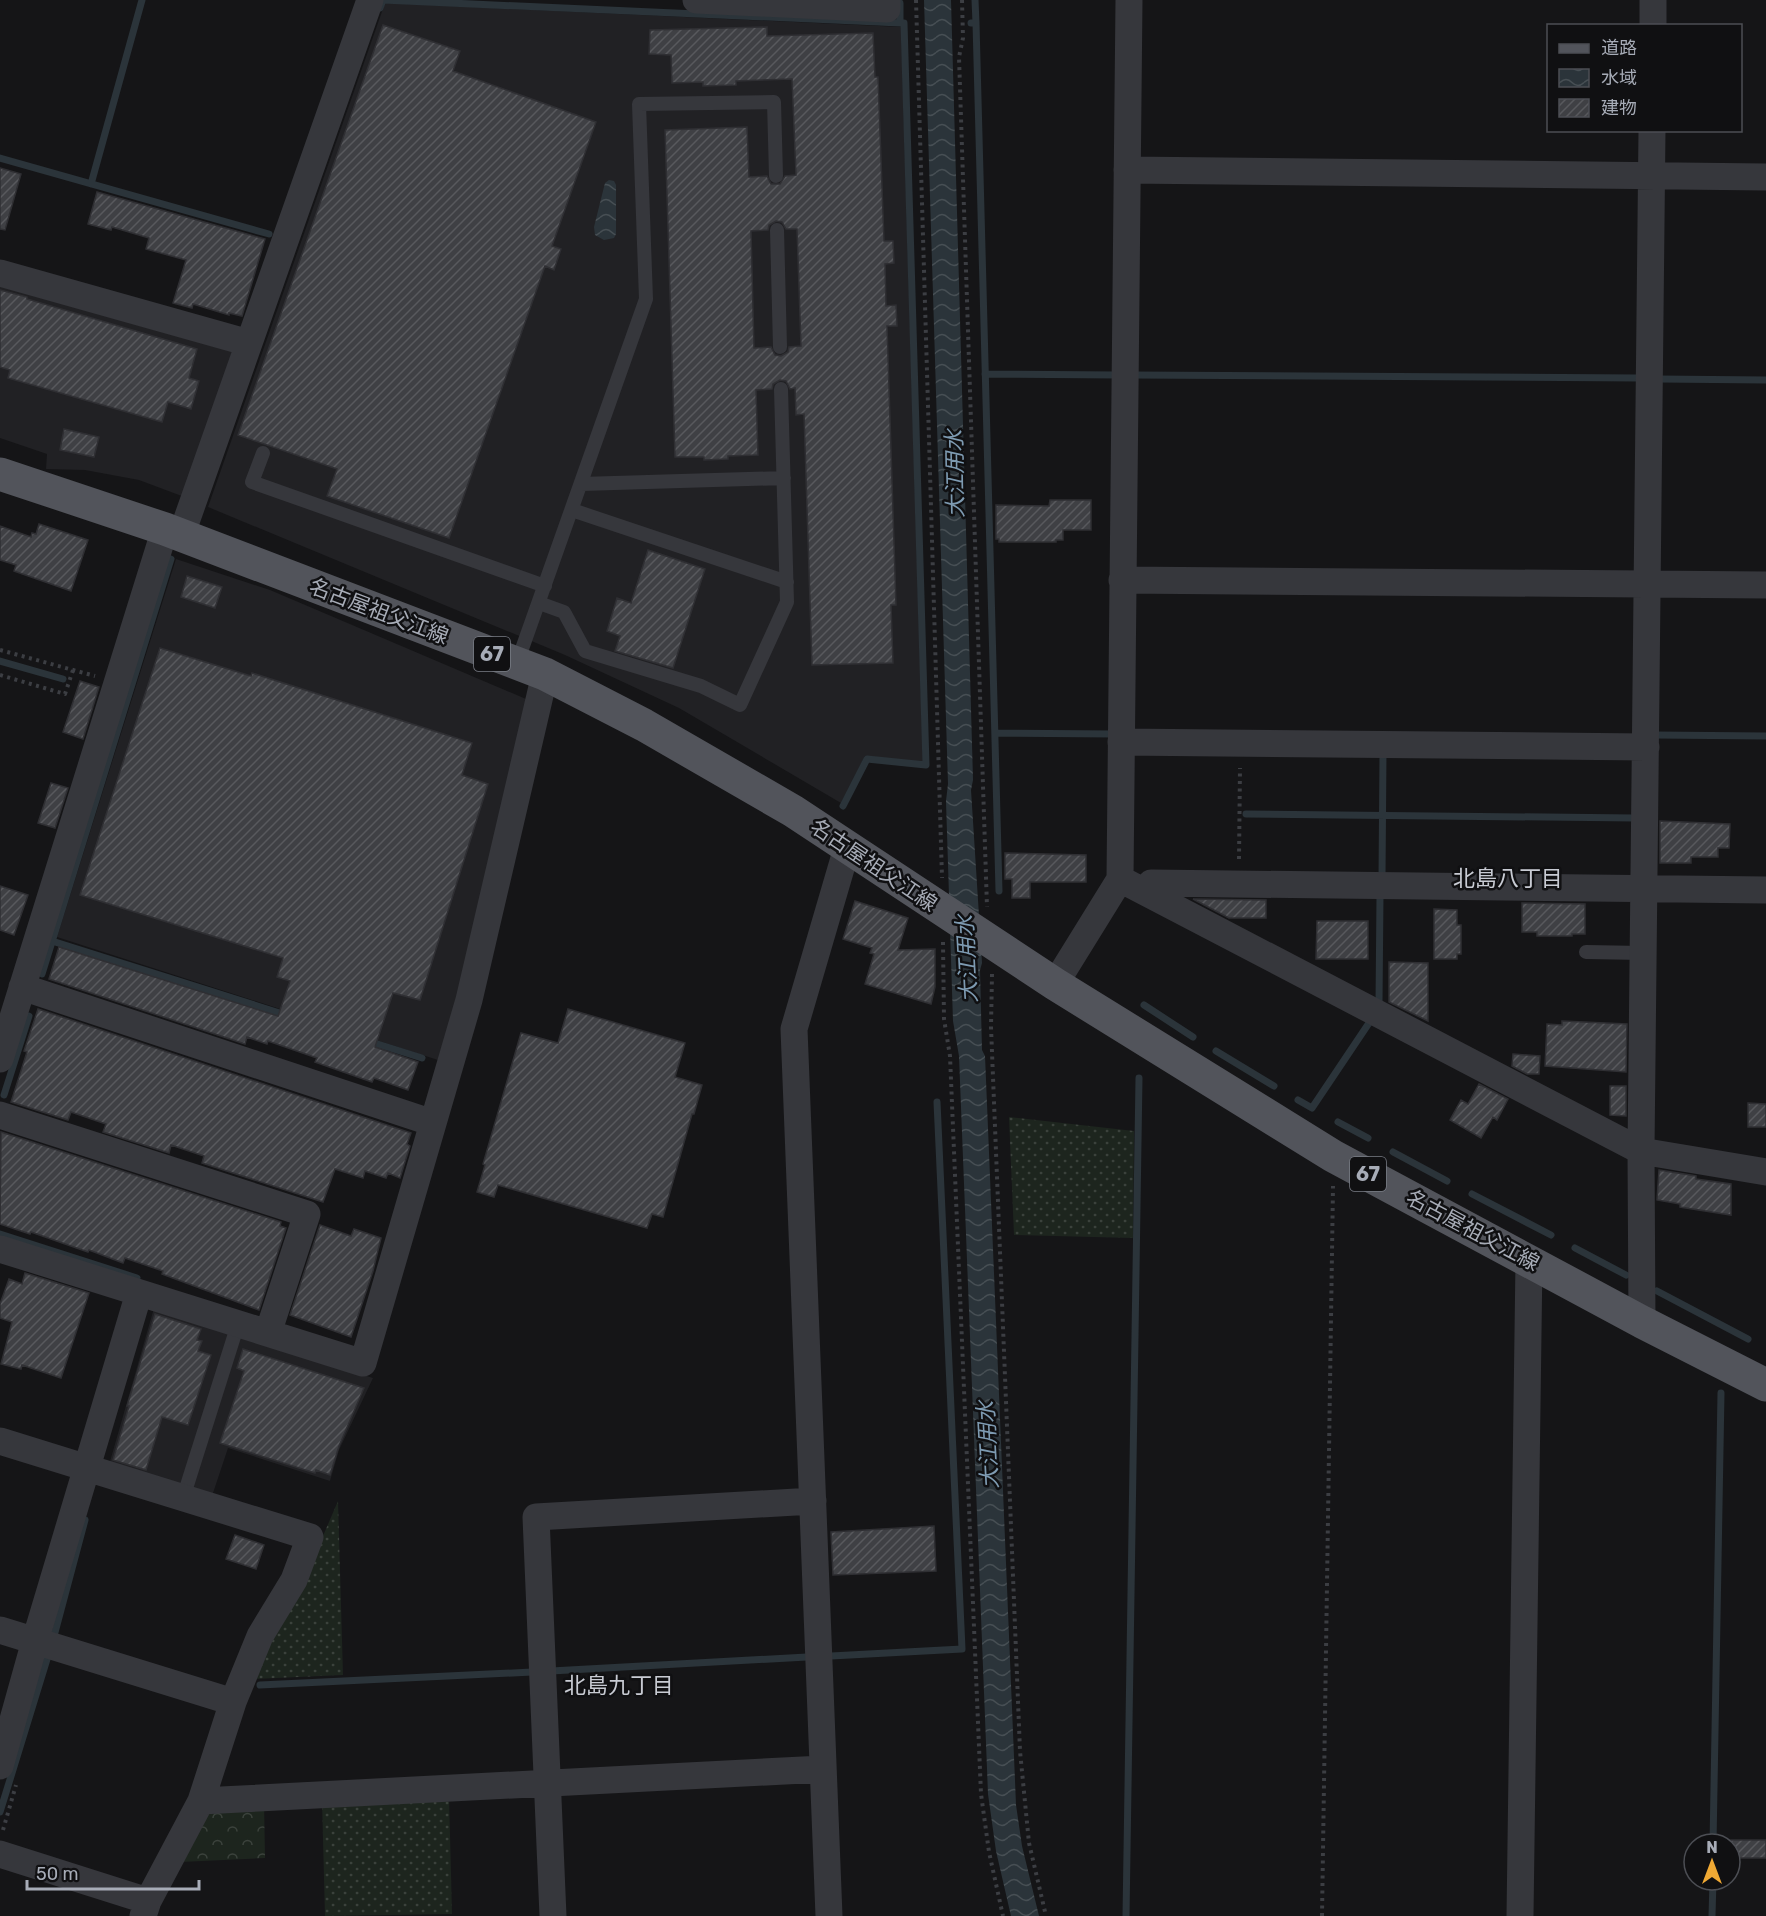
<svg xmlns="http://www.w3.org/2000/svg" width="1766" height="1916" viewBox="0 0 1766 1916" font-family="Rubik,'Noto Sans JP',sans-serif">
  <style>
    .built { fill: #212124 }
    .grass { fill: url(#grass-dots) }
    .forest { fill: url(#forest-crowns) }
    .water { fill: url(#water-waves) }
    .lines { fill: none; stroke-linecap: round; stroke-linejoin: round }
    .stream { stroke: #2b343a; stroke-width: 7 }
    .building { fill: url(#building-hatch); stroke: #2f2f33; stroke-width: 1.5; fill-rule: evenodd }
    .path { stroke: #3c3e43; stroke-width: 4; stroke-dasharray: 3 4.5; stroke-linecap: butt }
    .lane { stroke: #36373c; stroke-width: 14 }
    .street { stroke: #36373c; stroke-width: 27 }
    .primary { stroke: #52545b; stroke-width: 33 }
    .labels { text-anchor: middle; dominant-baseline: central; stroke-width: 5; stroke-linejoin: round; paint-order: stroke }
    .shield { fill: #101012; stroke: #7a7d86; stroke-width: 1.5 }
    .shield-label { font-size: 20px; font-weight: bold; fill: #a7acb7 }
    .street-label { font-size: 21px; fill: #a7acb7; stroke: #101012 }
    .water-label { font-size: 22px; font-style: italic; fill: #7e9bb2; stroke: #101012 }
    .neighbourhood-label { font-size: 22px; fill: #c8cbd3; stroke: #101012 }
  </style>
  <defs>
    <pattern id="grass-dots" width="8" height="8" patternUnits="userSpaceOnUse" patternTransform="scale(1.5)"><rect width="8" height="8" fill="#1d251e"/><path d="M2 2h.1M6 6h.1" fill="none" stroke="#3b423c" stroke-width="1.8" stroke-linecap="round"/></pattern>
    <pattern id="forest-crowns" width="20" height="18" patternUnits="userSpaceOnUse" patternTransform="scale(1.5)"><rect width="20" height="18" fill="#1d251e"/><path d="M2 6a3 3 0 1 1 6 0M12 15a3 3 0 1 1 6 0" fill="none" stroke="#3b423c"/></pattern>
    <pattern id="water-waves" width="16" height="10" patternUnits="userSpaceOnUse" patternTransform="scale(1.5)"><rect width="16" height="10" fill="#2b343a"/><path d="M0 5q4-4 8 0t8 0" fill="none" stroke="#474f54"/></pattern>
    <pattern id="building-hatch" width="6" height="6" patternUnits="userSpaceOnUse" patternTransform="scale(1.5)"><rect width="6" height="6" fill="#3f4044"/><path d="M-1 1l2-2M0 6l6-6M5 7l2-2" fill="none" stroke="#58595d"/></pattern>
  </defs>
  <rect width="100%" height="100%" fill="#151517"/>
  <path class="built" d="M385 3 901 27 923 762 865 756 841 803 679 708 565 655 208 507Z
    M0 284 233 349 187 498 139 480 85 470 46 469 47 454 0 438Z
    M176 559 270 590 526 699 458 995 438 1060 57 937Z
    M154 1308 373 1378 339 1450 330 1481 228 1448 212 1496 109 1465Z"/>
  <path class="grass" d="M1009 1117 1134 1131 1133 1238 1014 1235Z
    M338 1501 343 1675 252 1679 302 1585Z
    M449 1796 452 1914 325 1916 322 1800Z"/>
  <path class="forest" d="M264 1803 265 1858 180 1862 204 1814Z"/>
  <path class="water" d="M924 0H951L973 780 971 790 982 963 980 970 982 1050 985 1056 1016 1805 1022 1846 1039 1916H1011L996 1851 988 1794 959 1056 953 1021 946 801 948 784Z
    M609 180 614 181 616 185V234L614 238 604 240 595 235 594 227 605 183Z"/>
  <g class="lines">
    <path class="stream" d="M975 0 976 23
      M900 3V23H904
      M380 8 383 0 900 23
      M971 23H976L999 891
      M0 158 269 234
      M91 184 142 0
      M985 374 1118 375
      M1133 375 1638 378
      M1659 379 1766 380
      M0 661 63 679
      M995 733 1114 734
      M1656 735 1766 736
      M843 806 867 759 926 765 904 23
      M1246 814 1634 818
      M1382 878 1383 753
      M52 941 286 1015
      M42 974 171 559
      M1379 1003 1380 896
      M1144 1005 1193 1037
      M368 1041 422 1058
      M1216 1051 1274 1086
      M4 1095 29 1016
      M1298 1100 1312 1108 1371 1020
      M1338 1122 1368 1138
      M1393 1152 1447 1181
      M1472 1194 1551 1235
      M0 1234 137 1278
      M1575 1248 1626 1275
      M1657 1291 1748 1339
      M54 1636 85 1520
      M831 1656 962 1649 937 1102
      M551 1671 807 1657
      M260 1685 532 1672
      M0 1812 48 1656
      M1713 1844 1721 1393
      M1126 1916 1139 1078
      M1712 1916 1713 1880"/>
  </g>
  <path class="building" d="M383 25 460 51 453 71 596 122 552 246 561 249 554 270 545 266 449 538 327 496 337 469 238 435Z
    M767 27V36L873 33 875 77H878L884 241H893L894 263 885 264 886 306 896 305 897 326H887L896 605H891L893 663 812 665 804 414 796 415 795 388 790 389 786 381 780 380 773 384 772 389 756 390 758 455 728 456V459L704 460V457H675L665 130 747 127 749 177 767 176 771 184H780L785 176 796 175 792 79 736 81V85L703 86V82L672 83 671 55 649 54 650 30ZM776 221 782 222 786 229H797L801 346 789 347 788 352 781 356 775 355 771 347 754 348 751 231 768 230 769 225Z
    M0 168 21 174 5 230 0 229Z
    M97 192 265 239 242 316 229 313V315L193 304 192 308 173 303 186 260 146 249 149 238 112 227 111 230 88 224Z
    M0 290 27 297V299L197 349 189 378 199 381 191 409 168 402 162 422 8 378 10 370 0 367Z
    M64 429 99 437 94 457 60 450Z
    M1050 500H1091V530H1063V540H1056V542H999V539H996V505L1049 506Z
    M39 524 88 540 71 591 14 571 16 565 0 560V526L31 537 32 533 36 534Z
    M648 550 705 569 673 668 615 651 620 636 607 631 617 598 631 603Z
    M187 576 222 587 215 608 181 597Z
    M160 648 251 676 252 673 472 743 462 775 488 784 420 1000 393 993 375 1047 418 1062 408 1090 374 1078 372 1082 315 1062 317 1058 268 1041 267 1044 247 1037 245 1044 49 979 59 947 278 1016 290 981 277 977 283 958 80 895Z
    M80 681 99 687 83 739 63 732Z
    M51 783 68 788 55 828 38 823Z
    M1660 821 1730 824 1729 848H1718V857H1691V863H1660Z
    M1005 853 1086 855V882H1030V898H1012V879H1005Z
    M0 886 28 895 14 935 0 930Z
    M1193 899 1266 900V918H1229Z
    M855 901 908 918 898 950 935 949V987L931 1004 865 984 874 954 870 953 872 948 843 939Z
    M1522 903 1585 904V934H1572V936H1537V932H1522Z
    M1434 909 1457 910V925H1461V954H1457V959H1434Z
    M1317 921H1368V959H1316Z
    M1389 962 1428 963V1021L1389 1002Z
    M38 1009 411 1133 407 1144 410 1146 400 1178 388 1173 386 1178 365 1171 363 1178 335 1169 323 1202 202 1163 204 1156 171 1145 169 1153 103 1132 106 1124 71 1112 68 1120 11 1102 27 1052 24 1051Z
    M568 1009 685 1043 675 1077 702 1085 694 1114H692L663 1217 652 1214 647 1228 498 1185 494 1197 477 1192 485 1165 483 1164 521 1033 558 1043Z
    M1562 1021 1627 1024 1626 1072 1545 1066 1547 1024 1562 1025Z
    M1513 1054 1540 1056 1539 1074H1527L1512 1066Z
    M1479 1084 1508 1099 1497 1120 1493 1117 1481 1138 1450 1120 1461 1100 1468 1104Z
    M1610 1086H1626V1116L1610 1115Z
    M1748 1103 1766 1104V1127H1748Z
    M1 1132 281 1222 280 1226 286 1228 259 1310 162 1274 163 1271 125 1258 123 1263 89 1250 88 1252 31 1232 30 1234 0 1224Z
    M1659 1170 1696 1176V1179L1731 1184V1215L1680 1207V1204L1657 1200Z
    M320 1225 351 1236 354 1229 381 1238 373 1271 351 1337 290 1315Z
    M25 1273 89 1293 61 1378 22 1365 21 1369 1 1364 12 1322 0 1318V1304L9 1279 22 1284Z
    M155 1314 201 1329 197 1340 202 1341 198 1351 211 1355 188 1425 162 1417 146 1470 113 1460 129 1406H127Z
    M243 1349 364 1388 339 1446 330 1475 316 1470 315 1473 220 1443 244 1371 237 1368Z
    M934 1526 936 1571 833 1575 831 1532Z
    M235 1535 264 1545 256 1569 226 1559Z
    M1730 1840H1766V1858H1730Z"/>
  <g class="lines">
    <path class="path" d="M916 0 942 878
      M962 0 963 38 959 57 987 907
      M0 650 95 676
      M0 675 65 694 73 670
      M1239 859 1240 768
      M943 942 944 1019 950 1056 981 1794 989 1852 1003 1916
      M992 974 991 1027 1020 1751 1029 1843 1046 1916
      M3 1830 16 1785
      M1322 1916 1333 1186"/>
    <path class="lane" d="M777 230 780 347
      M263 453 252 482 545 586
      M581 484 784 478
      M572 510 787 582
      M539 603 564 612 585 651 701 686 740 705 787 602 781 389
      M517 663 646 299 639 104 774 102 776 176
      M1586 952 1643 953
      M183 1498 238 1324"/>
    <path class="street" d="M696 0 887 9V0
      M1653 26V0
      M1127 170 1766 177
      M0 273 249 343
      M181 536 370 0
      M1122 580 1766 585
      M1121 742 1646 747
      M1120 879 1641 1151 1766 1172
      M1147 893 1151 883 1766 890
      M1055 984 1120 879 1129 0
      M22 987 433 1123
      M0 1059 165 529
      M0 1115 307 1214 268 1333
      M0 1249 363 1363 469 1000 545 674
      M1642 1322 1641 1151 1652 130
      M0 1441 310 1537 294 1580 260 1636 233 1702 201 1801 148 1901 143 1916
      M0 1630 233 1702
      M0 1766 35 1641 139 1293
      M201 1801 823 1769
      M0 1854 148 1901
      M553 1916 536 1517 813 1501
      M829 1916 794 1029 847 848
      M1520 1916 1529 1260"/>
    <path class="primary" d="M0 474 165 529 545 674 644 725 793 811 1055 984 1333 1156 1642 1322 1766 1385"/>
  </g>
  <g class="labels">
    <g class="shield">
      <rect x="474" y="637" width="36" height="34" rx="4.5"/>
      <rect x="1350" y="1157" width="36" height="34" rx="4.5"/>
    </g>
    <g class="shield-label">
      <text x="492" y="654">67</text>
      <text x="1368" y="1174">67</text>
    </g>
    <g class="street-label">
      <text transform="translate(379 611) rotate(21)">名古屋祖父江線</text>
      <text transform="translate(874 865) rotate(34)">名古屋祖父江線</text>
      <text transform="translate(1473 1230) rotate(28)">名古屋祖父江線</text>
    </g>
    <g class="water-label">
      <text transform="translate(955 474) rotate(-91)">大江用水</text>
      <text transform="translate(967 959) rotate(-93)">大江用水</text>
      <text transform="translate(988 1445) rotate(-93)">大江用水</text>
    </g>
    <g class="neighbourhood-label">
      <text x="1508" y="878">北島八丁目</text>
      <text x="619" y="1685">北島九丁目</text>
    </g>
  </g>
  <rect x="1547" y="24" width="195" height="108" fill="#101012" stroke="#4c4e54" stroke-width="1.5"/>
  <rect x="1559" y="44" width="30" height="9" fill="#52545b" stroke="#4c4e54" stroke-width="1.5"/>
  <text x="1601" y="54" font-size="18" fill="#a7acb7">道路</text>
  <rect x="1559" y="69" width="30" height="18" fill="url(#water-waves)" stroke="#4c4e54" stroke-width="1.5"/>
  <text x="1601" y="84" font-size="18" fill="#a7acb7">水域</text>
  <rect x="1559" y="99" width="30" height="18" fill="url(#building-hatch)" stroke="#4c4e54" stroke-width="1.5"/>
  <text x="1601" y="114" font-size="18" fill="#a7acb7">建物</text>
  <g transform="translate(1712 1862)"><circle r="28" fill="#101012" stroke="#4c4e54" stroke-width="1.5"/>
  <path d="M0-4.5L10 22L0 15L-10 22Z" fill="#f0a934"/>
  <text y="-9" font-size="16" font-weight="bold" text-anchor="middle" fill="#a7acb7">N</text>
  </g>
  <path d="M27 1880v9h172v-9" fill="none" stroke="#a7acb7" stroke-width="3"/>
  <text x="36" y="1880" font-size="18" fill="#a7acb7" stroke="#101012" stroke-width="4.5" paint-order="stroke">50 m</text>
</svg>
